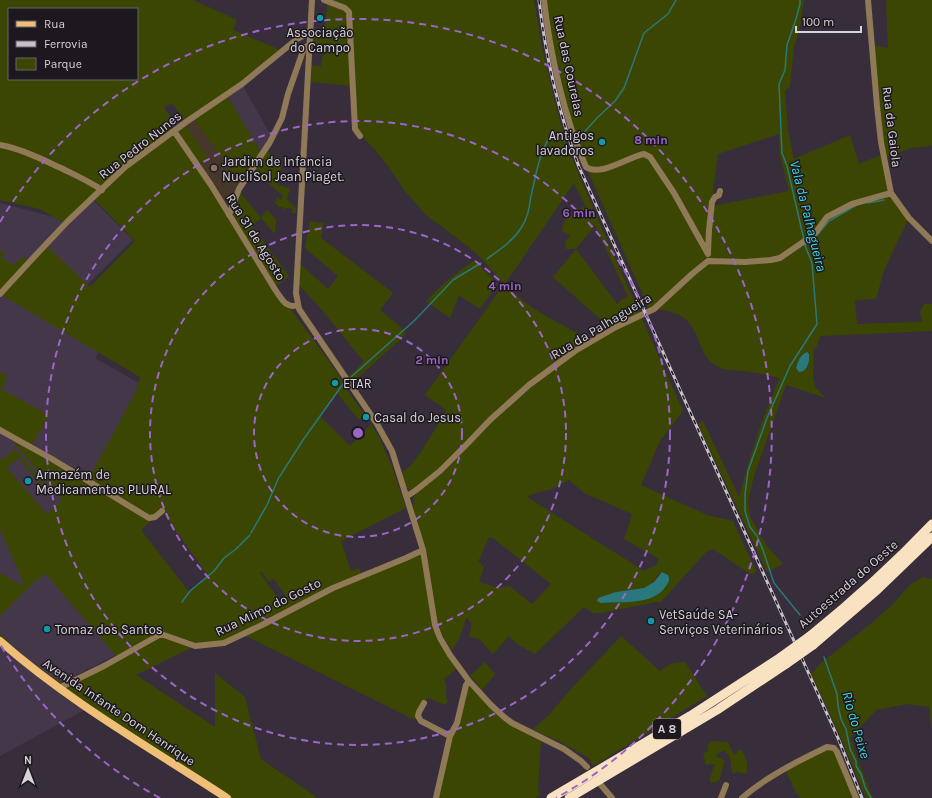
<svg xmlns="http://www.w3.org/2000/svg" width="932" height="798" viewBox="0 0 932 798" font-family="Karla,sans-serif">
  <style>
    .built { fill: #443749 }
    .education { fill: #453729 }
    .green { fill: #3c4603; fill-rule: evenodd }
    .water { fill: #2a787c }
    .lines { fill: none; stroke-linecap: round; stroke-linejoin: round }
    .stream { stroke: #2a787c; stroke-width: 1.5 }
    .minor { stroke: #907957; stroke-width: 6 }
    .major { stroke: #efbf77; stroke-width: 8 }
    .highway { stroke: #f9e2c1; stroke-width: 9 }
    .rail-casing { stroke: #c8c1ca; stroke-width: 3 }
    .rail { stroke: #1d181e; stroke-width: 1.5; stroke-dasharray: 4.5; stroke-linecap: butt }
    .highway-bridge { stroke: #f9e2c1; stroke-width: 9 }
    .ring { fill: none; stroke: #9c66c8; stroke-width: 2; stroke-dasharray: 7 5 }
    .culture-dot { fill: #0f9aa8; stroke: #1d181e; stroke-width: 1.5 }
    .education-dot { fill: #8d6e63; stroke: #1d181e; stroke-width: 1.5 }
    .labels { text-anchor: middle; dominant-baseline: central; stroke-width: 3; stroke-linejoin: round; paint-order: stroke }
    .shield { fill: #1d181e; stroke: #a09aa2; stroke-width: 1 }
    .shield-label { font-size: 12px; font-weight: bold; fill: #d8d2da }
    .poi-label { font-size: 13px; fill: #d8d2da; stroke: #1d181e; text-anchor: start }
    .street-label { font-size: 13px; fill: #d8d2da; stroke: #1d181e }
    .water-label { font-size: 14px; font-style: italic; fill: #3bd5de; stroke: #1d181e }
    .centre { fill: #9c66c8; stroke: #1d181e; stroke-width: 2 }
    .ring-label { font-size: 12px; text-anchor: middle; font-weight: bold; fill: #9c66c8; stroke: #1d181e; stroke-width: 3; stroke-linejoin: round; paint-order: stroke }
  </style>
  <rect width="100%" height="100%" fill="#382e3b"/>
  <path class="built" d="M242 84 272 138 262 154 226 95Z
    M90 197 133 240 87 285 120 320 95 358 142 385 72 511 171 627 55 686 88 708 0 756V203L65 220Z"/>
  <path class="education" d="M193 118 242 185 230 213 174 131Z"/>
  <path class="green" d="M0 0H193L237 20 233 30 283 51 227 95 262 154 242 185 193 118 186 122 172 103 164 107 173 121 170 124 174 131 229 215 239 191 261 218 267 210 276 219 275 234 261 218 252 226 289 276 275 287 276 291C300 320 322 351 344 383L343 384 364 414 359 420 337 393 320 416 350 446 371 424 381 440H380L391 464 406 508 341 541 351 571 359 568 362 576 421 550 431 617 457 668 444 679C449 688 443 691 448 701L445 705 429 698 426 700 419 712 421 721 411 718 242 634 224 643 195 646 136 675 215 727V673L245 697 261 759 318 798H225L87 706 0 641V634L28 660 64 685 118 658 46 574 32 584 0 616V573L19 584H24L0 529V459L1 460 15 449 52 493 49 495 18 458 7 468 47 514 62 500 13 442 12 437 0 430V372L8 377 1 389 49 415 31 447 88 480 137 389 140 377 0 294V251L5 252 2 258 14 265 23 256 28 262 46 245 90 287 135 241 93 198 66 224 40 209 0 200ZM9 9H137V79H9ZM162 511 208 576 189 592 141 530ZM262 572 269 582 274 579 289 601 283 605 260 573Z
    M328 0H534L542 48 555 103 567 147 599 222 683 411 660 441 641 485 707 515 733 521 756 571 752 575 713 549 706 552 660 603 657 602 601 613H593L584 607 535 654 517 644 509 636 493 654 480 640 469 636C471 628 474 623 466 618L460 637 453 649 450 648 443 636 436 618 413 508 414 497 417 493 407 488 402 473C419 461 435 428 446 410L425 395 504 284 484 261 469 247 426 215 405 191 388 166 376 151 355 129 352 86 311 82V66H321L322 57H324V47H312L313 33H324ZM574 183 586 207C569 210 566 214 562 231L571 236 565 242 566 249H576L553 277 610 328 590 341C559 321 531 313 505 284ZM595 225 628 297 621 300 617 304 576 249ZM569 480 584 493 632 514 624 539 659 559 656 565 644 571 527 497 532 494 552 489ZM489 537 493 538 551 584 532 604 509 586 498 588 479 582 484 567 481 565V563L478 562ZM663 572 667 574 669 577 667 585 638 601 601 603V597L628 590 644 588 650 585 659 574Z
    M544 0H804L800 27 794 47 790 86 785 91 788 130 794 159 850 135 859 164 883 154 877 106 872 45 888 48 886 0H932V143L931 146 911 148 884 158 891 193 909 218 884 270 876 299 855 300 857 324 922 322 920 312 924 304H932V331L820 336 817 347 814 348 813 376 815 387 826 398 786 385 754 476 748 501 750 516 766 545 783 564 767 572 698 424 703 421 739 497C750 456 762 416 780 378 770 376 760 373 750 372 740 370 728 372 719 367 692 354 705 318 667 311 661 310 656 308 650 311L586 167C601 177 628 157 644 154L650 157 674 193 708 253 709 230 713 206 789 191 780 156 779 134 718 154 708 227 707 248C694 226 662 161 644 151L599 169C584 169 583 154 578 142L577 143C560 97 550 48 544 0ZM807 352 809 354C810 362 807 372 799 372L796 368C798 362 800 355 807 352Z
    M186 126 208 158 199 165 178 132Z
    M267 151 282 164 277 185 290 188 287 199 296 208V213H292V208H285V210H284L283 207H277L278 205 275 203 277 197 281 200 283 196 254 170 259 163H261Z
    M310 221 323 223 321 238 393 293 380 310 403 329 406 334 352 383 348 377 364 362 322 310 298 284 299 263 328 289 338 276 305 248Z
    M475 260 497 284 480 309 459 295 450 318 426 301C441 285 457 272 475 260Z
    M923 577 932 579V731L929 707 907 704 876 710 850 738C857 759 865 778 873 798H866L841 738 811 674 821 663 873 622 890 607 911 584Z
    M621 636 660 671 670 664 685 662 707 696 593 766 589 758 559 741 540 733 533 729 549 715 571 689Z
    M485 662 495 674 482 690 470 676Z
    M469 685 473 687 498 716 504 721 541 740 538 788 540 795 535 798H436L445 756Z
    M713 741 728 742 734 755 741 749C746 758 749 764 746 774L739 772 732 773 730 757 724 750 715 756 725 760 719 781 710 783V777L715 764 706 765 703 754 708 751V744Z
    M834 748 852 779 859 796 855 798H801L796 793 785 769 809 755Z"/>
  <path class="water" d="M807 352 809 354C810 362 807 372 799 372L796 368C798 361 800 355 807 352Z
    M662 572 668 575C670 579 669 582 666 586 653 606 622 601 601 603L597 601 598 598 616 592 644 588 654 582Z"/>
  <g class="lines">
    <path class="stream" d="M800 0V4L796 19 787 45 785 70 779 84 782 153 787 166 804 240
      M578 139 597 118 615 101 624 88 644 33 668 14 676 0
      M868 203 884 200
      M805 245 813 240 829 221 855 206
      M487 259C499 250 513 241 521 228 528 218 529 208 531 196 536 175 539 153 551 135H556L559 140 564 141
      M351 377 415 320 453 280 481 263
      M280 476 303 440 343 384
      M251 533 267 505 279 477
      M182 602 190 591 214 571 224 558 236 549 250 535
      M800 615 774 583 763 550 757 536 750 527 745 511V494L748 471 767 418 790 366 817 324 812 263 804 243
      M824 657 837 694 838 706 841 719 846 729 850 749 856 761V766L861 774 865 787 871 798"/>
    <path class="minor" d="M312 0 296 293 299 309 377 424 392 451 423 550 435 625 440 638 450 655 469 681 491 705 504 717 512 723 564 749 581 761 587 767
      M324 0 345 8 349 12 355 129 360 136
      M544 0C550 54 564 117 586 167 601 177 628 157 644 154L650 157 674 193 708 254
      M868 0 877 106 881 142 891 193 909 218 932 241
      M174 131 211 185 276 291C282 299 286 309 298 305
      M0 145C22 149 41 159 61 168 75 175 89 181 102 190
      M229 215 239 189 270 142 282 118 288 94 304 48 309 45
      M708 252 709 230 712 202 715 197 719 195 720 191
      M0 294 34 257 68 221 125 167 186 122 242 84 297 39 310 32
      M0 430 52 459 149 518 155 517 162 511
      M407 496 415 491 440 471 468 443 490 420 529 385 575 351 616 327 654 309 692 274 708 261 745 262 771 260 780 258 806 240 816 232 827 217 852 204 891 193
      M59 688 104 666 161 634 195 646 224 643 262 625 333 588 406 558 423 550
      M424 703 419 712 418 716 421 721 450 736
      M601 785 612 798
      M436 798 450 736 457 723 466 685 469 681
      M721 798 726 785
      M742 798C766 777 798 761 827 747L834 748 837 752 856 798"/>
    <path class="major" d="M0 641C69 702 151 748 227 798"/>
    <path class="highway" d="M810 636C853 601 894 564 932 524
      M813 645 877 590 932 537
      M551 798 690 716 781 657
      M569 798 717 710 786 664"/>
    <defs>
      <path id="rail" d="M539 0C546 60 558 111 579 167L838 738 862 798"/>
    </defs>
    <use href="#rail" class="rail-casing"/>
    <use href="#rail" class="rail"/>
    <path class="highway-bridge" d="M781 657 810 636
      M786 664 813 645"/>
  </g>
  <g class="ring">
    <circle cx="358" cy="433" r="104"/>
    <circle cx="358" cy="433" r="208"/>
    <circle cx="358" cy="433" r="312"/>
    <path d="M160 798A415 415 0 0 1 0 644M0 222A415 415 0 1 1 556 798"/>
  </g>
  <g class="culture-dot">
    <circle cx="320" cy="18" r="4"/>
    <circle cx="602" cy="142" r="4"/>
    <circle cx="335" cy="383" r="4"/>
    <circle cx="366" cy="417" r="4"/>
    <circle cx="28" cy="481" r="4"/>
    <circle cx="651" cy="621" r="4"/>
    <circle cx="47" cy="629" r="4"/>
  </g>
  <circle class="education-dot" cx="214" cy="168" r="4"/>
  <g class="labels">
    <rect class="shield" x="653" y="719" width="28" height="20" rx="3"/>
    <g class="shield-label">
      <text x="667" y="729">A 8</text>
    </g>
    <g class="poi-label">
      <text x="320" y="32" text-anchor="middle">Associação<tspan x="320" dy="15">do Campo</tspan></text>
      <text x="594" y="135" text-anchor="end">Antigos<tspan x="594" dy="15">lavadoros</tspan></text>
      <text x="222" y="161">Jardim de Infancia<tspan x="222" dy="15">NucliSol Jean Piaget.</tspan></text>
      <text x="343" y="383">ETAR</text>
      <text x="374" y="417">Casal do Jesus</text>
      <text x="36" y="474">Armazém de<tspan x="36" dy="15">Medicamentos PLURAL</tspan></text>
      <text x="659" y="614">VetSaúde SA-<tspan x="659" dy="15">Serviços Veterinários</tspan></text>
      <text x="55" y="629">Tomaz dos Santos</text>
    </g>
    <g class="street-label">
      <text transform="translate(569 66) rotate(78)">Rua das Courelas</text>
      <text transform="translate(892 127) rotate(83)">Rua da Gaiola</text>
      <text transform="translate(140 145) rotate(-38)">Rua Pedro Nunes</text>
      <text transform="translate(256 237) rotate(58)">Rua 31 de Agosto</text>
      <text transform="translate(601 326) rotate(-31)">Rua da Palhagueira</text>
      <text transform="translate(848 584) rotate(-41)">Autoestrada do Oeste</text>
      <text transform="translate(268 607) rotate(-26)">Rua Mimo do Gosto</text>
      <text transform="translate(119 712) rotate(34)">Avenida Infante Dom Henrique</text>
    </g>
    <g class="water-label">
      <text transform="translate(808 216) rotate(76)">Vala da Palhagueira</text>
      <text transform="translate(856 725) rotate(74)">Rio do Peixe</text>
    </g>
  </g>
  <circle cx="358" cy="433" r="6" class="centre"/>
  <g class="ring-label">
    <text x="651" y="144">8 min</text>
    <text x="579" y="217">6 min</text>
    <text x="505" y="290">4 min</text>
    <text x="432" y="364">2 min</text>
  </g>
  <rect x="8" y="8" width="130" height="72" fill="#1d181e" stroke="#686269"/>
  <rect x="16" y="21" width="20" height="6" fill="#efbf77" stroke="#686269"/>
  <text x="44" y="28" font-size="12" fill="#d8d2da">Rua</text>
  <rect x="16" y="41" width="20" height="6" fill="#c8c1ca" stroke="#686269"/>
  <text x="44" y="48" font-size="12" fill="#d8d2da">Ferrovia</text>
  <rect x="16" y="58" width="20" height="12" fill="#3c4603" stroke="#686269"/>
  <text x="44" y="68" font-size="12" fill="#d8d2da">Parque</text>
  <g transform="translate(28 770)" stroke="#1d181e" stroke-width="3" paint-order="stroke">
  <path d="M0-3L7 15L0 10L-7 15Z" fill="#d8d2da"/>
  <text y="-6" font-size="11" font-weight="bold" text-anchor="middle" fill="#d8d2da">N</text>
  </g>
  <path d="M796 26v6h65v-6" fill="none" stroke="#d8d2da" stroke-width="2"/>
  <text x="802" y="26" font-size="12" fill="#d8d2da" stroke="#1d181e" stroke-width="3" paint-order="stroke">100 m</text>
</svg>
